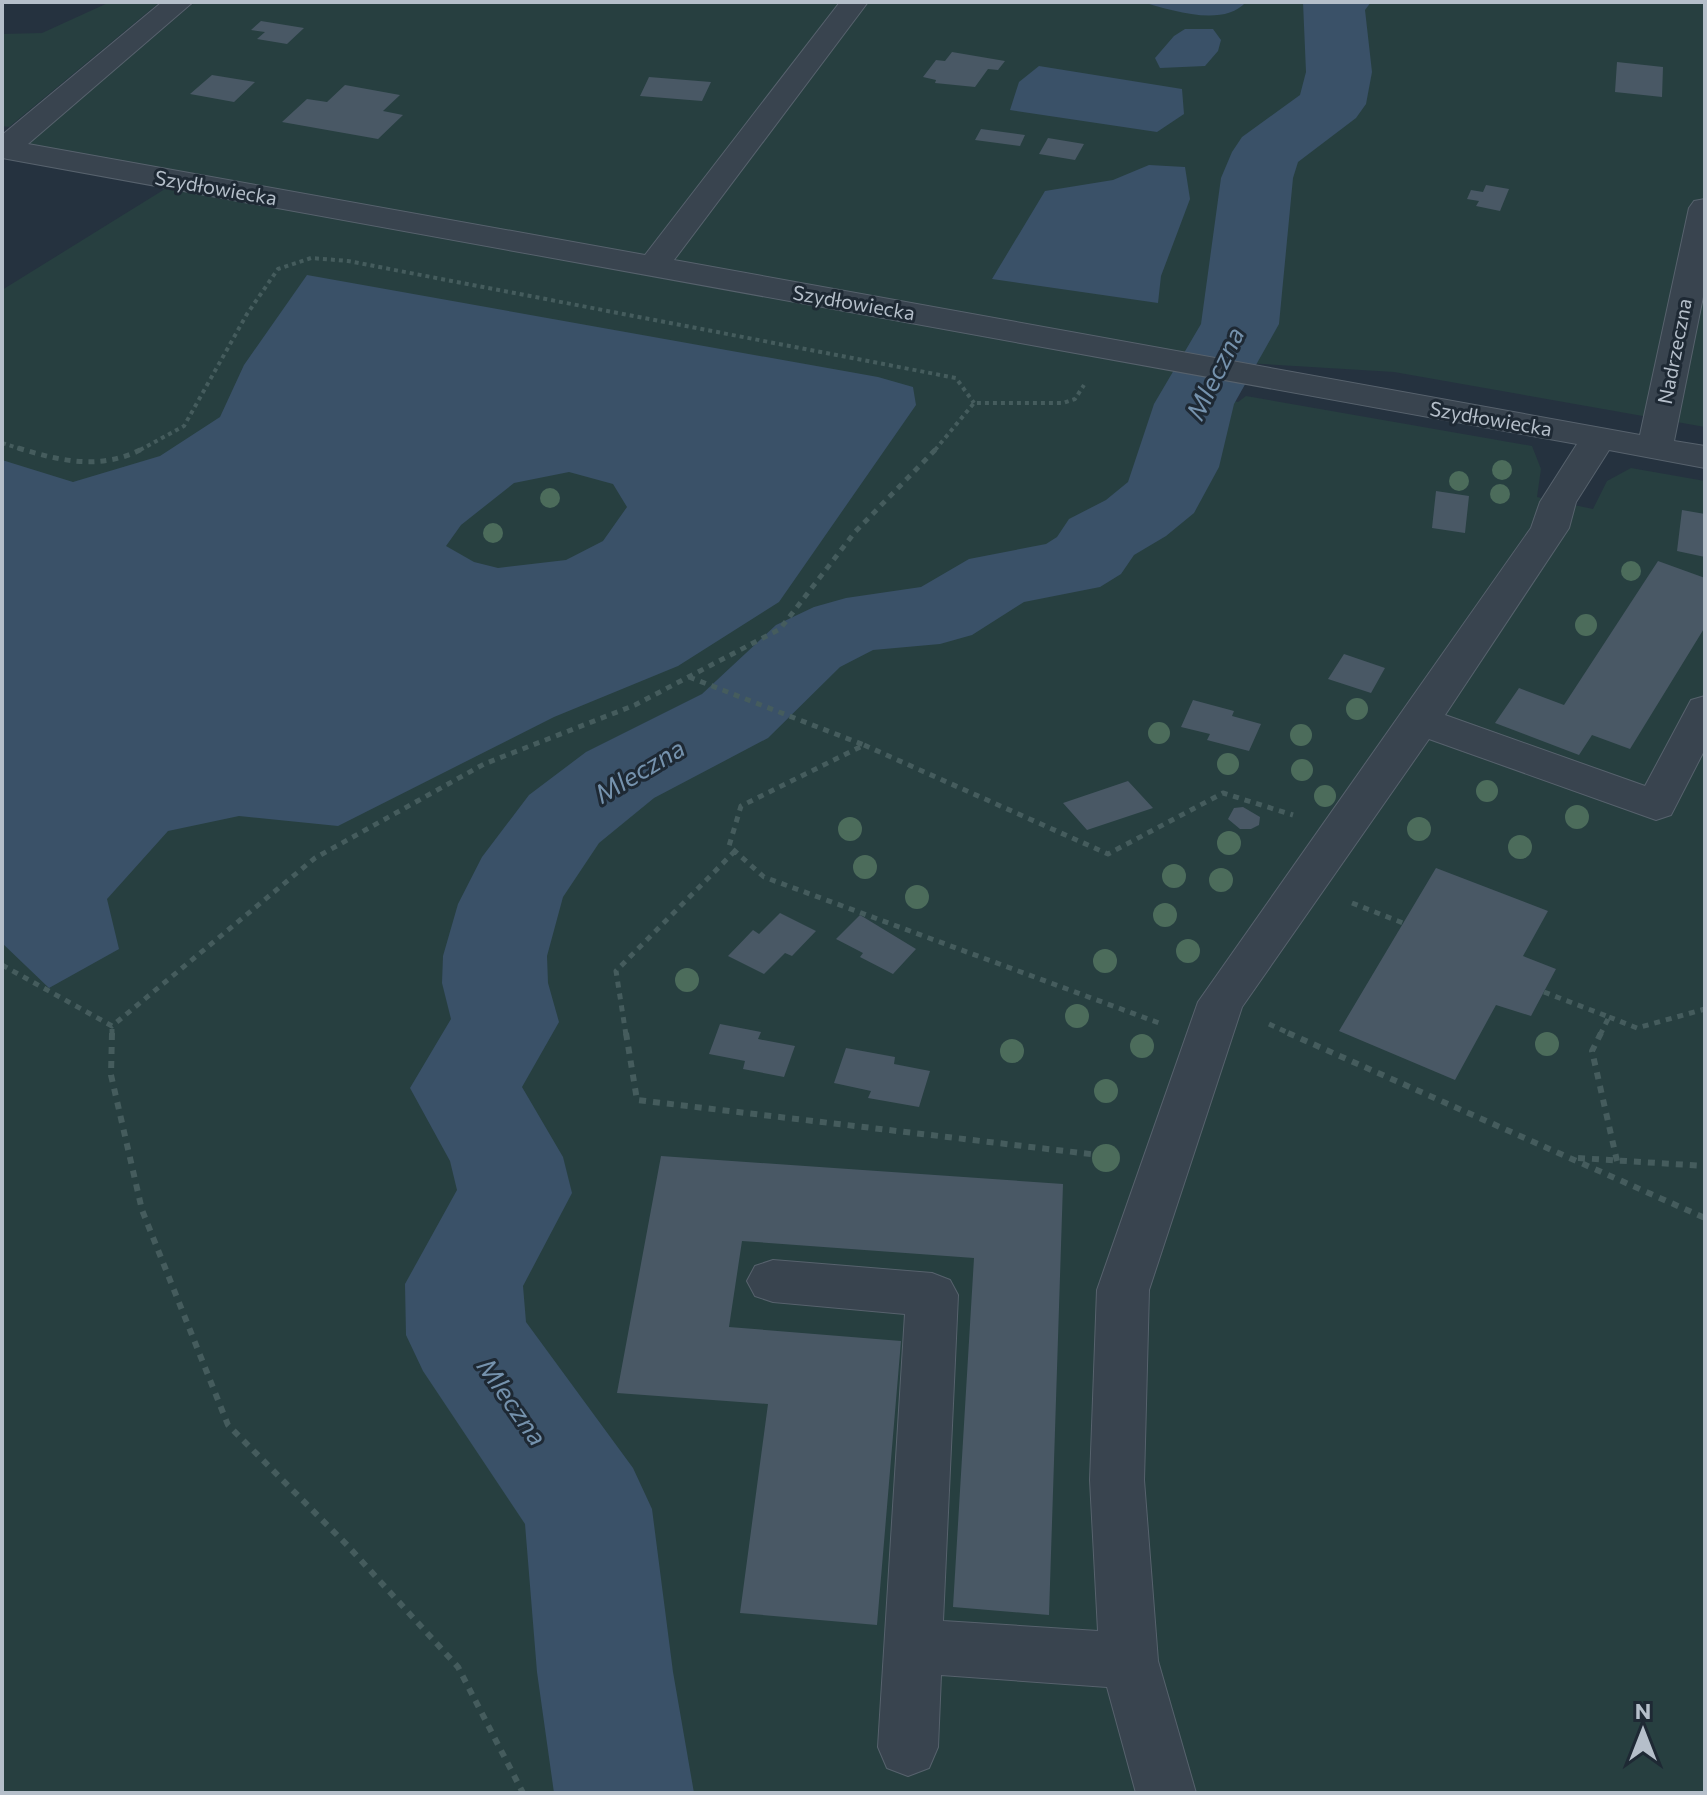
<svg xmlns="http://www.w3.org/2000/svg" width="1707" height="1795" viewBox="0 0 1707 1795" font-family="Commissioner,sans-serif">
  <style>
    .green { fill: #273f40 }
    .water { fill: #3a5168; fill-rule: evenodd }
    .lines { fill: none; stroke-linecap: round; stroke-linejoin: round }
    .river { fill: #3a5168; fill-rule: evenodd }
    .building { fill: #495865 }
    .minor-casing { stroke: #57626d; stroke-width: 2 }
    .path-far2 { stroke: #455c5d; stroke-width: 4; stroke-dasharray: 4 4; stroke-linecap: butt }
    .path-far1 { stroke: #455c5d; stroke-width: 5; stroke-dasharray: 6 6; stroke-linecap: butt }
    .path { stroke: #455c5d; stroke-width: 6; stroke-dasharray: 7 7; stroke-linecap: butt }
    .minor { fill: #39444f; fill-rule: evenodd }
    .tree { fill: #4c6c5b }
    .labels { text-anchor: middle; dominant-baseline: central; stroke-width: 6; stroke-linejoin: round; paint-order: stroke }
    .far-street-label { font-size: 20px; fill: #b5bfca; stroke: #1e2934 }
    .water-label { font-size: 26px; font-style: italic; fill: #7592ad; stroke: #1e2934 }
  </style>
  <rect width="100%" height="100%" fill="#25323f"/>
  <path class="green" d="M110 2H160L9 127 2 126V34L42 33Z
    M195 2H1705V427L1394 372 1246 363 1228 400 1238 402 1246 396 1532 446 1541 469 1537 497 1593 509 1607 481 1631 468 1705 481V1793H2V290L173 184 7 155 53 122Z"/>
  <path class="water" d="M1142 2H1246C1223 28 1171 10 1142 2Z
    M1185 29H1213L1221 40 1218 51 1205 66 1160 68 1155 58 1174 36Z
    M1039 66 1182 89 1184 114 1157 132 1010 110 1019 82Z
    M1149 165 1185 167 1190 199 1161 276 1158 303 992 279 1045 191 1113 180Z
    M307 275 878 377 913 387 916 405 779 602 678 666 554 717 338 826 239 816 168 831 107 899 119 949 49 988 2 943V460L73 482 160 456 220 417 244 365ZM569 472 613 484 627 507 603 541 566 560 498 568 474 562 446 546 461 525 514 483Z"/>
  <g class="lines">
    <path class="river" d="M1303 2H1371L1365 10 1372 72 1366 104 1356 118 1298 162 1293 178 1279 324 1234 404 1219 467 1194 513 1166 536 1134 555 1121 574 1100 587 1024 602 972 635 940 644 873 650 840 667 768 738 654 798 599 843 563 897 547 956 548 983 559 1022 522 1087 563 1157 572 1193 523 1286 526 1322 633 1468 652 1509 673 1672 694 1793H554L537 1672 525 1524 423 1371 406 1335 405 1284 457 1190 450 1161 410 1088 451 1019 442 983 443 956 458 904 482 857 529 795 586 752 702 694 776 625 814 607 846 598 921 587 969 559 1046 544 1057 537 1069 519 1106 500 1128 482 1154 404 1201 324 1221 178 1232 152 1242 137 1300 95 1306 72Z"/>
  </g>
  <path class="building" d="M261 21 304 28 287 44 257 39 265 32 251 30Z
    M952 52 1005 61 998 70 988 69 975 87 935 83 936 80 923 77 936 60 945 61Z
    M1617 62 1663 67 1662 97 1615 92Z
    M212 75 255 82 234 102 190 94Z
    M649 77 711 82 702 101 640 96Z
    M345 85 400 95 383 111 403 115 378 139 282 122 307 99 327 102Z
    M981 129 1025 135 1020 146 975 140Z
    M1048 138 1084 144 1075 160 1039 154Z
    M1486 185 1509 189 1500 211 1476 206 1479 201 1467 199 1471 190 1483 192Z
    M1436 491 1469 496 1465 533 1432 528Z
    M1682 510 1705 514V557L1677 551Z
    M1658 561 1705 578V627L1630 749 1592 735 1579 755 1495 723 1519 688 1564 705Z
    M1344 654 1385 668 1371 693 1328 679Z
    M1193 700 1234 711 1232 716 1261 724 1249 751 1207 740 1210 734 1181 727Z
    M1128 781 1153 808 1087 830 1063 803Z
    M1243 807 1260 817 1259 825 1251 829H1240L1228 819 1234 808Z
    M1436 868 1548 911 1523 956 1556 969 1531 1016 1496 1005 1455 1080 1339 1031Z
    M780 913 816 931 792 956 785 953 764 974 728 956 753 930 759 934Z
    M860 915 916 949 893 974 860 957 863 953 836 939Z
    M720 1024 761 1032 758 1039 795 1046 784 1077 743 1069 745 1061 709 1054Z
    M846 1048 895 1057 894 1064 930 1071 919 1107 868 1098 871 1091 834 1083Z
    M661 1156 1063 1184 1049 1615 953 1607 974 1258 742 1241 729 1327 901 1341 877 1625 740 1613 768 1404 617 1393Z"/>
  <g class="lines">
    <defs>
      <path id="minor" d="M162 2H193L28 144 645 255 840 2H868L674 260 1640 435 1689 208 1694 201 1705 199V287L1674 441 1705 446V468L1609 450 1576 502 1569 528 1445 715 1645 786 1691 700 1705 696V749L1671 815 1656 820 1429 739 1242 1007 1149 1290 1144 1480 1158 1661 1196 1793H1136L1107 1687 941 1675 938 1747 929 1768 908 1776 887 1768 878 1747 905 1314 773 1302 755 1296 747 1281 755 1266 773 1260 932 1273 950 1280 958 1295 943 1621 1098 1631 1090 1480 1097 1290 1198 1002 1531 528 1540 502 1577 444 2 158V135Z"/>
    </defs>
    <use href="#minor" class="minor-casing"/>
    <path class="path-far2" d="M2 443 24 450
      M140 450 184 426 247 314 278 269 311 258 348 261 956 378 974 403
      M935 450 974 403H1063L1075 399 1084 385"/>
    <path class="path-far1" d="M18 448C61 461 101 471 144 448
      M689 677 864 745 741 806 729 846 764 877 1159 1023
      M864 745 1108 854 1223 793 1293 815
      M1352 903 1403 923
      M2 965 112 1026 315 858 484 764 635 705 780 629 855 532 937 448
      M1544 992 1609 1017 1600 1035
      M1609 1017 1637 1028 1705 1009
      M1269 1024 1293 1035
      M112 1035V1026
      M626 1035 616 971 735 851"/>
    <path class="path" d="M112 1033 111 1075 142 1210 228 1425 347 1545 458 1667 523 1793
      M626 1033 637 1100 1115 1157
      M1288 1033 1705 1218
      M1601 1033 1592 1051 1617 1161
      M1578 1158 1705 1166"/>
    <use href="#minor" class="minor"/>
  </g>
  <g class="tree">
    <circle cx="1502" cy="470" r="10"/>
    <circle cx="1459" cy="481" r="10"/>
    <circle cx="1500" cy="494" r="10"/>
    <circle cx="550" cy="498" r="10"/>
    <circle cx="493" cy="533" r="10"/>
    <circle cx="1631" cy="571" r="10"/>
    <circle cx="1586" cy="625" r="11"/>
    <circle cx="1357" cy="709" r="11"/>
    <circle cx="1159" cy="733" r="11"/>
    <circle cx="1301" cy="735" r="11"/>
    <circle cx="1228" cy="764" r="11"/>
    <circle cx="1302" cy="770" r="11"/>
    <circle cx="1487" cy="791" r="11"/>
    <circle cx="1325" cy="796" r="11"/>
    <circle cx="1577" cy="817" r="12"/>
    <circle cx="850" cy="829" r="12"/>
    <circle cx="1419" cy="829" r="12"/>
    <circle cx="1229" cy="843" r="12"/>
    <circle cx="1520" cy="847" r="12"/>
    <circle cx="865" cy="867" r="12"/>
    <circle cx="1174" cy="876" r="12"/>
    <circle cx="1221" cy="880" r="12"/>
    <circle cx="917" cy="897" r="12"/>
    <circle cx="1165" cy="915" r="12"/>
    <circle cx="1188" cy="951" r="12"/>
    <circle cx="1105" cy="961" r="12"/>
    <circle cx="687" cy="980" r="12"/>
    <circle cx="1077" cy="1016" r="12"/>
    <circle cx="1547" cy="1044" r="12"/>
    <circle cx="1142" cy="1046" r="12"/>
    <circle cx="1012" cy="1051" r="12"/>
    <circle cx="1106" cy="1091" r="12"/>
    <circle cx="1106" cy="1158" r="14"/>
  </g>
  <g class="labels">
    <g class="far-street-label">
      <text transform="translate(216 187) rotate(10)">Szydłowiecka</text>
      <text transform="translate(854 302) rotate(10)">Szydłowiecka</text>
      <text transform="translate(1674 351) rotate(-79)">Nadrzeczna</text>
      <text transform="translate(1491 418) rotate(10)">Szydłowiecka</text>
    </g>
    <g class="water-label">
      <text transform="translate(1214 373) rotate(-64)">Mleczna</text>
      <text transform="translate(639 770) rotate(-31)">Mleczna</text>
      <text transform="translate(513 1401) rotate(55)">Mleczna</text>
    </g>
  </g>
  <rect width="1707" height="1795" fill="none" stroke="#b5bfca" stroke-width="8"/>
  <g transform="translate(1643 1731)" stroke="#1e2934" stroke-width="6" paint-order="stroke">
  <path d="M0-6L14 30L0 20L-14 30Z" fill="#b5bfca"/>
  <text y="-12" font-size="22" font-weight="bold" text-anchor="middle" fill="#b5bfca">N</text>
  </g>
</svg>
